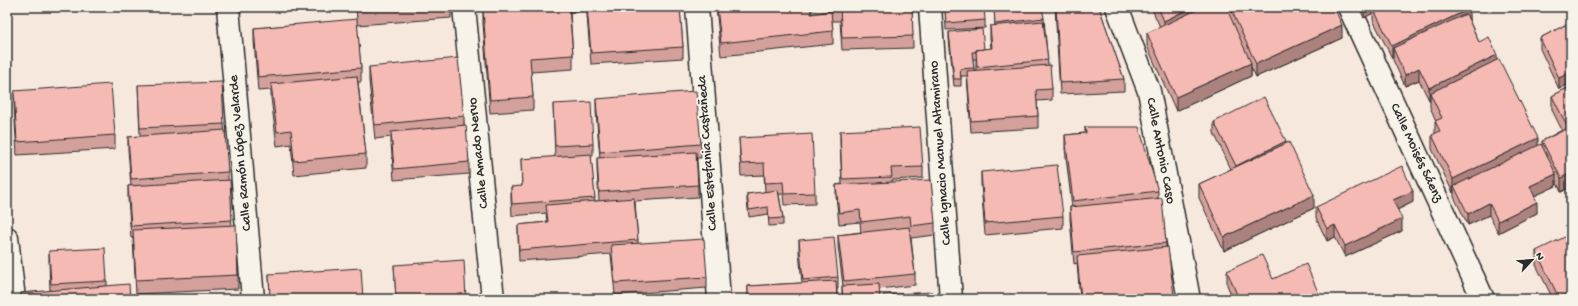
<svg xmlns="http://www.w3.org/2000/svg" width="1578" height="306" viewBox="0 0 1578 306" font-family="'Gochi Hand',sans-serif">
  <style>
    .lines { fill: none; stroke-linecap: round; stroke-linejoin: round }
    .minor-casing { stroke: #2b2b2b; stroke-width: 25 }
    .minor { stroke: #f7f3e8; stroke-width: 22 }
    .wall { fill: #d4a09b; stroke: #2b2b2b; fill-rule: evenodd }
    .shaded-wall { fill: #ac827e; stroke: #2b2b2b }
    .building { fill: #f6bab4; stroke: #2b2b2b }
    .labels { text-anchor: middle; dominant-baseline: central; stroke-width: 4; stroke-linejoin: round; paint-order: stroke }
    .street-label { font-size: 14px; fill: #2b2b2b; stroke: #f7f3e8 }
  </style>
  <rect width="100%" height="100%" fill="#f7e8de"/>
  <filter id="ink" filterUnits="userSpaceOnUse"><feTurbulence type="fractalNoise" baseFrequency=".025" numOctaves="2"/><feDisplacementMap in="SourceGraphic" scale="8" xChannelSelector="R" yChannelSelector="G"/><feConvolveMatrix kernelMatrix="1 2 1 2 8 2 1 2 1" color-interpolation-filters="sRGB"/></filter>
  <g filter="url(#ink)">
    <g class="lines">
      <defs>
        <path id="minor" d="M228 7 253 299
          M464 7 493 299
          M697 7 719 299
          M930 7 951 299
          M1117 7 1149 91 1189 299
          M1349 7 1483 299
          M7 238 14 299"/>
      </defs>
      <use href="#minor" class="minor-casing"/>
      <use href="#minor" class="minor"/>
    </g>
    <path class="wall" d="M356 7H451V18L357 25 361 68V82H358L366 154V168L294 175 291 144 277 146 271 98V90L258 91 254 41V28L357 20Z
      M496 7H584V11L570 12 573 55V69L531 72 533 97V110L490 113 483 24V10L496 9Z
      M587 7H687V8L680 9 683 47V58L591 64 587 16Z
      M716 7H816V9L811 10V14L830 11V7H912L913 48 842 50 840 21H832L833 31V44L721 56Z
      M942 7H962L942 9Z
      M994 7 1044 18 1048 65 1052 89V100L1037 101 1038 116V128L971 132 967 76H961V86H954L949 39V32L984 49H991L990 38V26H995ZM973 59H976V70H974Z
      M1055 7H1099L1124 79V91L1060 94Z
      M1151 7H1334L1342 38 1256 77 1251 67V76L1176 111 1147 46V33L1160 27Z
      M1359 7H1468L1469 20 1479 42 1497 60 1538 146 1542 147V141L1562 130 1552 110V96L1571 86V187L1561 192 1556 181V186L1534 196 1537 213 1498 233 1489 215 1468 225 1454 197V192L1453 193 1432 149V135L1435 134V121H1436L1430 107V100H1429L1419 80 1405 86 1393 60V57L1392 58 1373 20V13L1364 18Z
      M945 9 985 20V28L946 30Z
      M1571 22V83L1559 89 1540 49V38Z
      M369 67 464 116V125L469 162V174L394 180 391 143V137L375 139 369 81Z
      M138 85 224 124 228 172V180L232 226 238 275V289L136 294 133 238H131L128 198V186H131L128 149V137L140 136Z
      M14 91 115 135V149L17 155 14 105Z
      M596 99 701 144V158H696L698 185V197L635 201 638 243 707 277V288L615 295 611 254 519 261 518 237V225L547 222 546 213 512 216 511 199V187H522L521 159 555 157 553 104 593 144V156H591L595 201H599L597 170V158H600L596 112Z
      M1214 122 1286 143 1314 208 1224 251 1199 198V184L1231 169 1214 133Z
      M1085 127 1158 191V199L1166 243V247L1174 299H1080L1077 263 1074 264 1070 219V207H1072L1065 149V135L1085 133Z
      M840 131 923 167V178L892 180V182L935 223V235L911 238 915 274V285L879 289 880 299H842V286H843L838 246V235L861 232 860 222 839 224 836 196V185L842 184 840 143Z
      M739 138 815 193V204L784 205 783 194H779L783 218V225L769 226 768 214 749 217 747 201V194L765 192 764 175 741 176Z
      M981 172 1063 216V228L985 235 981 184Z
      M1413 202 1397 210 1402 231 1345 257 1335 237 1327 241 1316 218V207Z
      M799 240 838 277V289H837V299H748V286L802 283 799 252Z
      M49 251 107 281V286L130 299H21V293L50 291 49 262Z
      M1536 251 1571 299H1553L1536 265Z
      M394 265 466 299H396Z
      M1227 271 1273 279 1321 299H1233L1227 285Z
      M269 274 363 299H270Z"/>
    <path class="shaded-wall" d="M1142 7H1149L1142 10Z
      M1193 7H1219L1164 35V21Z
      M1364 7H1388L1373 8V13L1364 18Z
      M1469 9V20L1393 48V57L1392 58V46Z
      M1342 25V38L1256 77V64Z
      M1497 55V67L1430 93V100H1429V88Z
      M1251 63V76L1176 111V97Z
      M1419 68V80L1405 86V75Z
      M1571 72V83L1559 89V78Z
      M1538 138V152L1454 186V192L1453 193V179Z
      M1286 141V153L1236 177V166Z
      M1571 173V187L1561 192V178Z
      M1556 174V186L1530 198V186Z
      M1413 191V202L1393 212V200Z
      M1314 195V208L1224 251V237Z
      M1537 202V213L1498 233V221Z
      M1489 203V215L1468 225V214Z
      M1402 219V231L1345 257V246Z
      M1335 225V237L1327 241V229Z
      M1571 292V299H1559V298Z"/>
    <path class="building" d="M357 7H413L357 11Z
      M524 7H569L573 55 530 58 533 97 490 100 483 10Z
      M587 7H680L683 47 591 53Z
      M717 7H811V14L831 11 833 31 721 43Z
      M831 7H912L913 36 842 38 840 9H831Z
      M968 7H984L985 20 946 23 945 9Z
      M994 7H1042L1044 18 995 24Z
      M1056 7H1099L1124 79 1060 83Z
      M1158 7H1193L1164 21Z
      M1203 7H1226L1251 63 1176 97 1147 33Z
      M1230 7H1334L1342 25 1256 64Z
      M1375 7H1468L1469 9 1392 46 1373 8Z
      M1466 14 1479 42 1489 37 1497 55 1429 88 1419 68 1405 75 1393 48Z
      M357 19 361 68 258 77 254 28Z
      M1043 21 1048 60 977 67 976 50 992 48 990 26Z
      M1571 22V72L1559 78 1540 38Z
      M982 29 984 49 976 50V52H972L974 68 960 69 961 79H954L949 32Z
      M458 58 464 116 375 125 369 67Z
      M1499 59 1538 138 1453 179 1432 135 1440 131 1435 121 1442 118 1430 93Z
      M1050 65 1052 89 1036 90 1038 116 971 121 967 71Z
      M357 76 366 154 294 161 291 130 277 132 271 84Z
      M222 82 224 124 140 128 138 85Z
      M111 84 115 135 17 142 14 91Z
      M1571 86V173L1561 178 1542 141 1568 128 1552 96Z
      M696 91 701 144 600 152 596 99Z
      M1264 97 1286 141 1236 166 1214 122Z
      M591 102 593 144 555 146 553 104Z
      M466 125 469 162 394 169 391 132Z
      M920 127 923 167 891 168 892 177 842 179 840 131Z
      M1085 127H1139L1158 191 1073 201 1065 135 1086 133Z
      M225 130 228 172 131 179 128 137Z
      M812 134 815 193 784 194 783 182 765 183 764 163 741 164 739 138Z
      M1289 142 1314 195 1224 237 1199 184Z
      M1541 144 1556 174 1530 186 1537 202 1498 221 1489 203 1468 214 1454 186Z
      M696 152 698 185 599 192 597 158Z
      M591 154 595 198 512 204 511 187 522 186 521 159Z
      M1057 165 1063 216 985 223 981 172Z
      M1402 166 1413 191 1393 200 1402 219 1345 246 1335 225 1327 229 1316 207Z
      M230 180 232 220 131 226 128 186Z
      M931 180 935 223 911 226 910 216 861 222 860 210 839 213 836 185Z
      M778 190 783 218 769 219 768 207 749 210 747 194Z
      M634 198 638 240 519 250 518 225 548 222 546 205Z
      M1162 198 1166 243 1074 252 1070 207Z
      M236 225 238 275 136 280 133 230Z
      M909 227 915 274 844 281 838 235Z
      M1571 234V292L1559 298 1536 251Z
      M834 237 838 277 803 280 799 240Z
      M704 239 707 277 615 283 611 245Z
      M1168 247 1174 296 1144 299H1081L1077 256Z
      M105 248 107 281 51 284 49 251Z
      M1262 255 1273 279 1306 264 1321 299H1239L1227 271Z
      M464 260 466 299H396L394 265Z
      M361 268 363 299H270L269 274Z
      M836 281 837 299H748V286Z
      M129 284 130 299H21V293Z
      M879 284 880 299H843L842 286Z
      M932 292V299H884L883 295Z"/>
  </g>
  <g class="labels">
    <g class="street-label">
      <text transform="translate(1160 151) rotate(79)">Calle Antonio Caso</text>
      <text transform="translate(241 153) rotate(-95)">Calle Ramón López Velarde</text>
      <text transform="translate(479 153) rotate(-96)">Calle Amado Nervo</text>
      <text transform="translate(708 153) rotate(-94)">Calle Estefania Castañeda</text>
      <text transform="translate(941 153) rotate(-94)">Calle Ignacio Manuel Altamirano</text>
      <text transform="translate(1416 153) rotate(65)">Calle Moisés Sáenz</text>
    </g>
  </g>
  <rect width="1578" height="306" fill="none" stroke="#f7f3e8" stroke-width="24"/>
  <rect x="12" y="12" width="1554" height="282" fill="none" stroke="#2b2b2b" stroke-width="1.5" filter="url(#ink)"/>
  <g transform="translate(1532 260) rotate(64)" stroke="#f7f3e8" stroke-width="3" paint-order="stroke">
  <path d="M0-3L7 15L0 10L-7 15Z" fill="#2b2b2b"/>
  <text y="-6" font-size="11" font-weight="bold" text-anchor="middle" fill="#2b2b2b">N</text>
  </g>
</svg>
